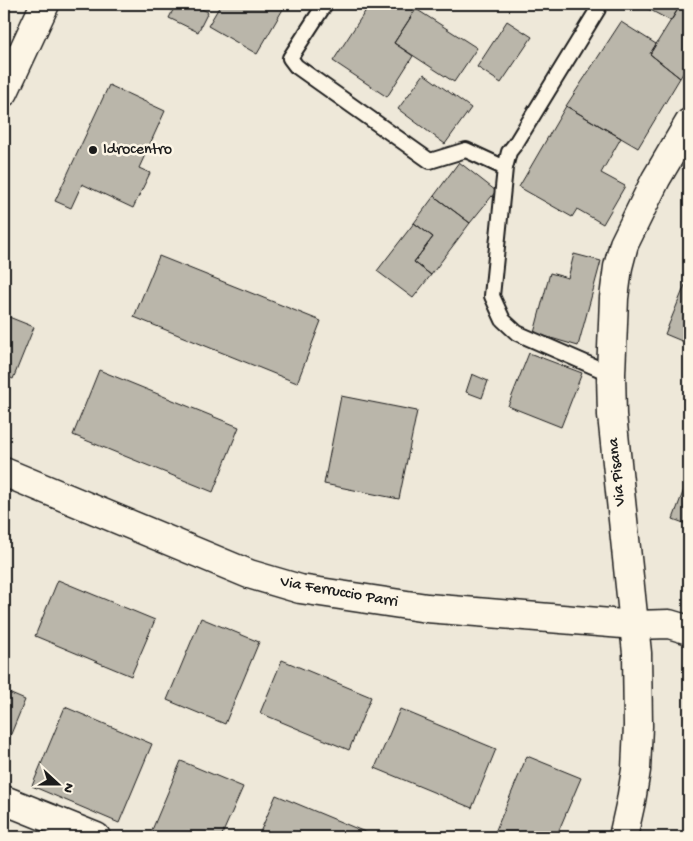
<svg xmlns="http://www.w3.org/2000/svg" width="693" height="841" viewBox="0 0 693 841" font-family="'Gochi Hand',sans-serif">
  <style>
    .building { fill: #bab6aa; stroke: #1c1c1c }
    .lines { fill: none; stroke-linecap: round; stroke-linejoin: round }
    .service-casing { stroke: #1c1c1c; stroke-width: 18 }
    .minor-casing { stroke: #1c1c1c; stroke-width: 31 }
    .secondary-casing { stroke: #1c1c1c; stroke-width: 31 }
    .primary-casing { stroke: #1c1c1c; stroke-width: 31 }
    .service { stroke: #fcf5e5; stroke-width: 14 }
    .minor { stroke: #fcf5e5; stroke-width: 28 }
    .secondary { stroke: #fcf5e5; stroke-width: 28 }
    .primary { stroke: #fcf5e5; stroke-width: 28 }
    .poi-dot { fill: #1c1c1c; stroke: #fcf5e5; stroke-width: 2 }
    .labels { text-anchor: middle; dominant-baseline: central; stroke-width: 5; stroke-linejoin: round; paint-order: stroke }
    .poi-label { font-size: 16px; fill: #1c1c1c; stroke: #fcf5e5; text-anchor: start }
    .street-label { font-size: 16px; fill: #1c1c1c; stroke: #fcf5e5 }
  </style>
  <rect width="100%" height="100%" fill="#eee8d9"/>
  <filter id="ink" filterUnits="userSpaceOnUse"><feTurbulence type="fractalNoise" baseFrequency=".02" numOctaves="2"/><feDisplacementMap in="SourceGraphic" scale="10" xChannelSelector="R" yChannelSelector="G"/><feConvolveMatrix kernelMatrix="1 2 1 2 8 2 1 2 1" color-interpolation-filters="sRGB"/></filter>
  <g filter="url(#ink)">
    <path class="building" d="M176 4H191L208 12 198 32 169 18Z
      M221 4H286L257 54 208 26Z
      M370 4H408L416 9 394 43 413 56 387 97 333 61Z
      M639 4H681L671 21Z
      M681 4H689V64L680 78 650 54Z
      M416 9 477 48 454 82 394 43Z
      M507 21 532 37 501 83 477 67Z
      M621 22 656 44 650 54 680 78 638 148 566 106Z
      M424 74 471 108 445 144 398 109Z
      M109 85 165 111 139 168 150 173 133 208 82 184 71 208 55 201Z
      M566 106 621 138 601 173 625 186 603 224 577 209 572 217 519 187Z
      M459 162 496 191 470 223 434 196Z
      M434 196 470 223 431 275 414 262 433 237 414 223Z
      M414 223 433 237 414 262 431 275 413 298 377 271Z
      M574 254 601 261 578 346 534 333 550 273 568 278Z
      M159 256 321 321 297 383 134 317Z
      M685 285 689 287V344L665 334Z
      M4 315 34 327 13 379 4 375Z
      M529 353 582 373 561 427 508 406Z
      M99 370 239 427 213 492 73 435Z
      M472 374 488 381 482 398 466 392Z
      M341 396 417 411 399 499 324 484Z
      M689 476V525L673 519Z
      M58 580 155 620 131 676 35 636Z
      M201 618 259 642 225 724 167 700Z
      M282 660 371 697 349 750 260 713Z
      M4 691 25 700 4 751Z
      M65 707 152 744 119 823 32 786Z
      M400 709 496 749 472 808 375 768Z
      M527 756 581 778 556 837H493Z
      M181 761 243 787 221 837H169L152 830Z
      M276 795 377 837H258Z"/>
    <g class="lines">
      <defs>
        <path id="service" d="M325 4 290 58 296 66 430 161 466 150 505 168
          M598 9 516 143 509 152 505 168 492 296 503 320 517 333 611 374"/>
        <path id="minor" d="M4 472 249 574 300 589 427 608 635 625 669 624 689 630
          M4 800 96 837"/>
        <path id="secondary" d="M623 837 631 801 636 770 638 726 637 653 612 415 611 374 614 298 618 267 624 244 656 179 689 123"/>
        <path id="primary" d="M4 92 45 4"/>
      </defs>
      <use href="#service" class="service-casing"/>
      <use href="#minor" class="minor-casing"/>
      <use href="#secondary" class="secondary-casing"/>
      <use href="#primary" class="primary-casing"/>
      <use href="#service" class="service"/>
      <use href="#minor" class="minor"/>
      <use href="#secondary" class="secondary"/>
      <use href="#primary" class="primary"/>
    </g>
  </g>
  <circle class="poi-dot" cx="93" cy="150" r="5"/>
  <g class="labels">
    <g class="poi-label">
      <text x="103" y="150">Idrocentro</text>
    </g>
    <g class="street-label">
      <text transform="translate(618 472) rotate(-96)">Via Pisana</text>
      <text transform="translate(339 593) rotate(10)">Via Ferruccio Parri</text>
    </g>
  </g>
  <rect width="693" height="841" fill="none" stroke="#fcf5e5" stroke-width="20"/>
  <rect x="10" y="10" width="673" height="821" fill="none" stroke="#1c1c1c" stroke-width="2" filter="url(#ink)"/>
  <g transform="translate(58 784) rotate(111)" stroke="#fcf5e5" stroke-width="4" paint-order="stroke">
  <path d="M0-4L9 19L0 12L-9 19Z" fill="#1c1c1c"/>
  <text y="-8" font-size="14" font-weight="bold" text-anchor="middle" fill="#1c1c1c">N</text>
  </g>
</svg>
